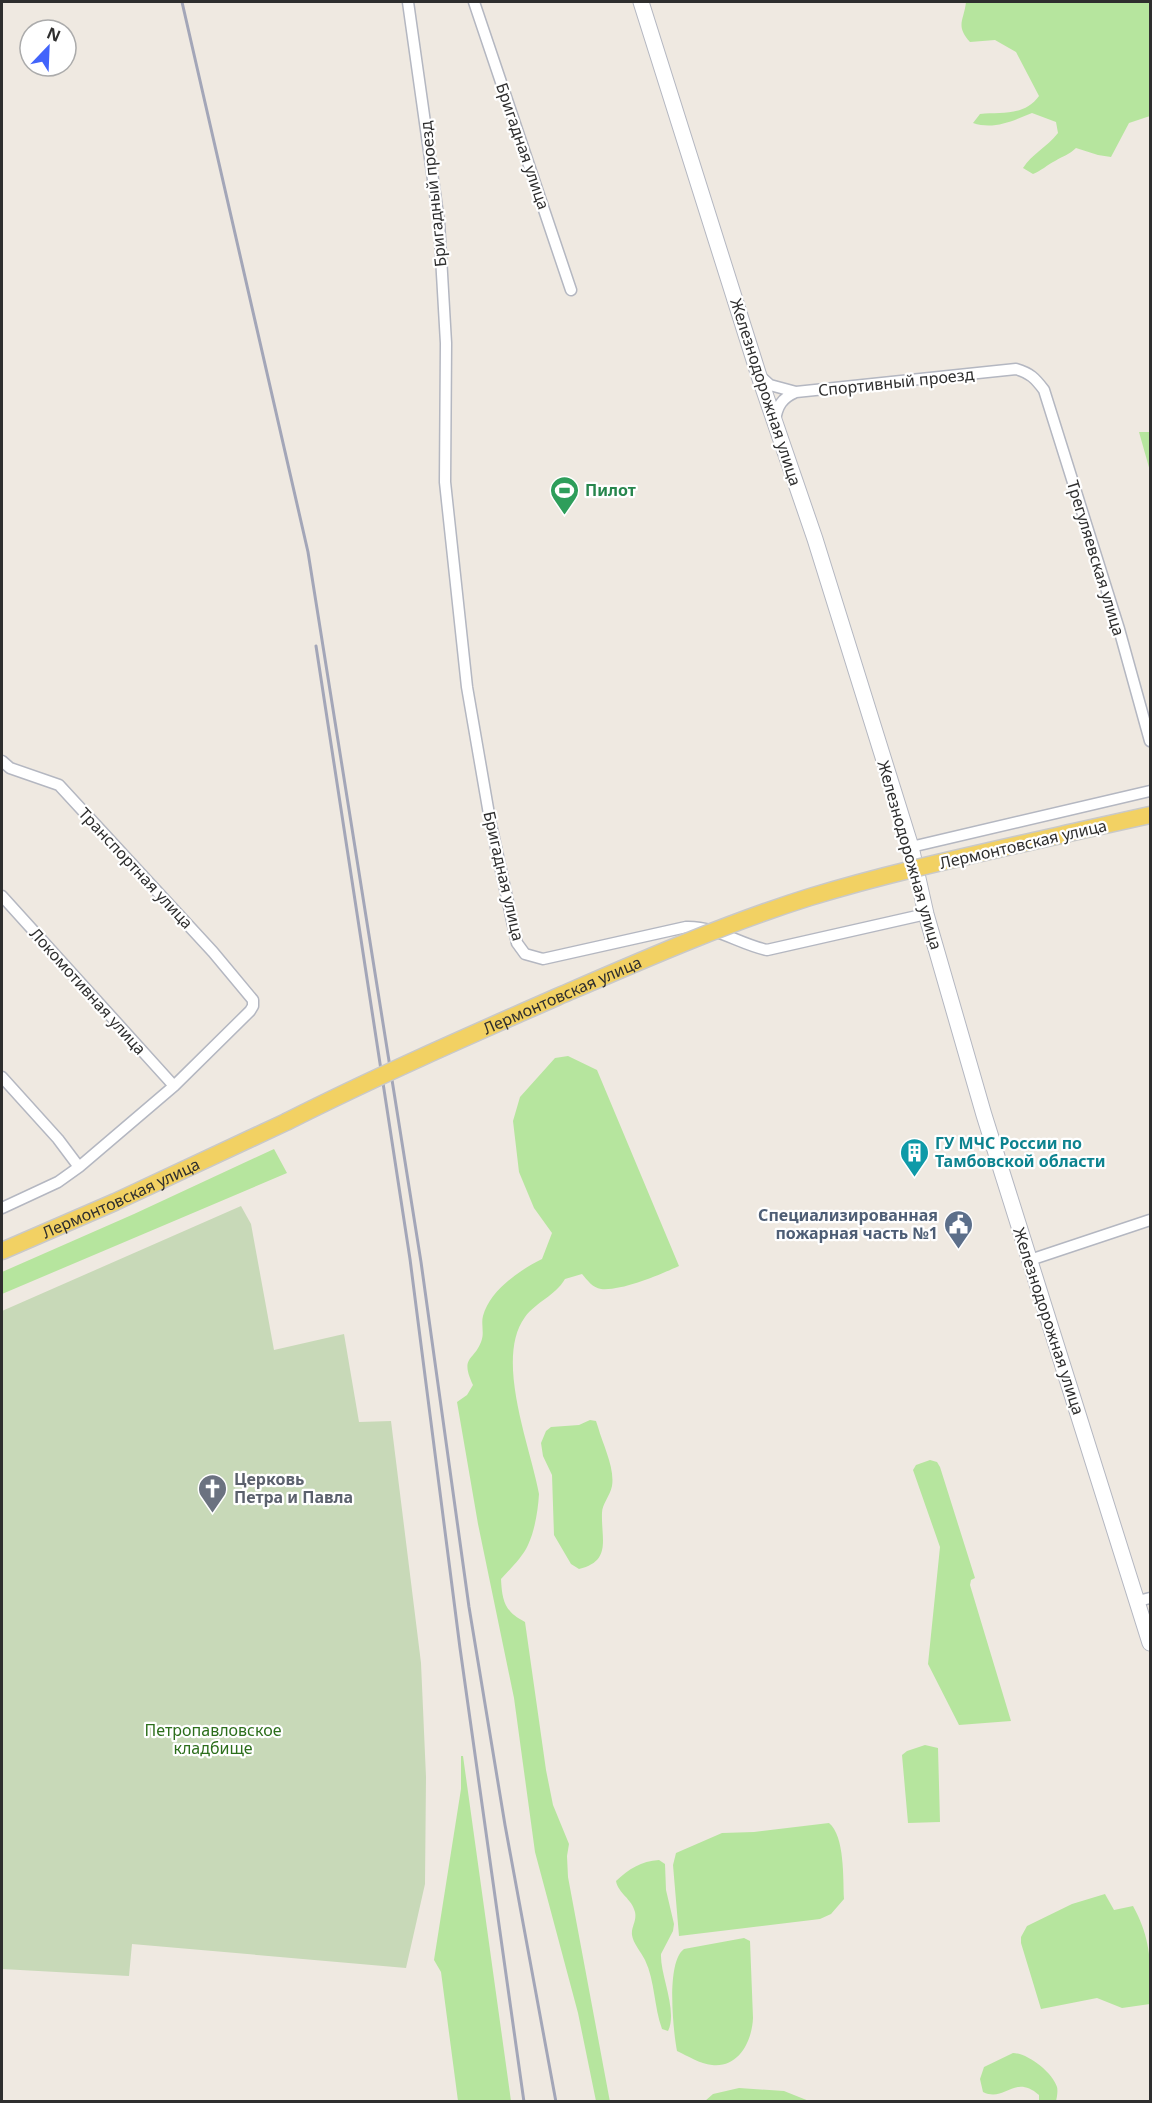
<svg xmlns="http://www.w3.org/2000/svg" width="1152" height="2103" viewBox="0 0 1152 2103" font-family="'Noto Sans',sans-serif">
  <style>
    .green { fill: #b6e59e }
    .cemetery { fill: #c8d9b8 }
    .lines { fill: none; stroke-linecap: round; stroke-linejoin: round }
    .street-casing { stroke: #b4b7c1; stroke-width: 13 }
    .secondary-casing { stroke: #b4b7c1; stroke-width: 17 }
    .primary-casing { stroke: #c9c9c9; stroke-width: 19 }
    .street { stroke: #fff; stroke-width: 10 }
    .secondary { stroke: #fff; stroke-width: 15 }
    .primary { stroke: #f2d163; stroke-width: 16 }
    .rail { stroke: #a3a6b8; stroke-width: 3 }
    .primary-bridge-casing { stroke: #c9c9c9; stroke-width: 19; stroke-linecap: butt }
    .primary-bridge { stroke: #f2d163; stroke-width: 16 }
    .labels { text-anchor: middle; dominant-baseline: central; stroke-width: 4.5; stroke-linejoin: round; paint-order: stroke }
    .street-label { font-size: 16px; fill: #2e2e2e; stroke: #fff }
    .leisure-label { font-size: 16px; font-weight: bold; fill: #27864d; stroke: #fff; text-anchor: start }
    .culture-label { font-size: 16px; font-weight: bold; fill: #0d838f; stroke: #fff; text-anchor: start }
    .service-label { font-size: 16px; font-weight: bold; fill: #4e5e75; stroke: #fff; text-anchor: end }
    .worship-label { font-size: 16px; font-weight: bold; fill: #5b616d; stroke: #fff; text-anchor: start }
    .park-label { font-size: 16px; fill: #2c6e1b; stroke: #fff }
  </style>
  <rect width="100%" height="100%" fill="#efe9e1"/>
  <path class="green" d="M966 2H1150V116L1129 123 1111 157 1098 155 1076 148C1069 155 1063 156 1055 161 1047 165 1041 171 1033 174L1023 168C1032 154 1047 147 1058 133L1056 122 1032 113C1012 121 994 130 973 123L980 114C1002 112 1025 116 1039 96L1016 52 995 40 970 42C955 25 964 21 966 2Z
    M1139 432H1150V471Z
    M568 1056 597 1070 679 1266C659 1275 622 1291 601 1289 593 1288 587 1280 582 1274L565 1279C555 1296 536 1302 525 1317 494 1359 531 1448 539 1494 538 1510 535 1530 528 1545 522 1558 510 1569 501 1579 502 1601 505 1612 525 1622L546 1770 553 1805 569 1844 567 1856 568 1877 610 2102 596 2101 578 2013 535 1852 514 1698 478 1524 457 1402 467 1395 473 1385C459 1355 475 1362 482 1339 484 1332 481 1323 483 1316 490 1290 520 1270 542 1259L552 1233 534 1208 519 1172 513 1121 520 1097 555 1058Z
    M274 1149 287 1173 2 1294V1272L134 1214Z
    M590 1420 596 1421 598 1427C603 1445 615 1468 612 1486 610 1496 602 1504 602 1513 601 1539 612 1561 579 1569L571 1564 554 1535 552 1475 543 1456 541 1443 546 1431 551 1427 579 1425Z
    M930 1460 937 1462 940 1467 975 1578 971 1580 970 1585 1011 1721 959 1725 928 1664 940 1547 913 1470 916 1465Z
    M925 1745 938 1748 940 1822 908 1823 902 1755 907 1751Z
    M461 1756H463L511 2101H458L441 1972 434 1960 461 1789Z
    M829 1823C845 1836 843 1879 844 1899L831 1914 820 1919 679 1936 673 1865 676 1853 722 1833 754 1832Z
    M659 1860 665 1864 666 1890 674 1924 673 1931 661 1954C660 1975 678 2011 668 2031L662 2029C654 2007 655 1981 645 1960 641 1952 633 1943 632 1935 631 1927 637 1921 635 1912 632 1899 618 1893 616 1881 629 1869 641 1861 659 1860Z
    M1105 1894 1114 1910 1133 1906C1152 1940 1151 1967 1150 2004L1122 2008 1097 1998 1041 2009 1021 1943V1937L1027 1926 1072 1904Z
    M744 1938 750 1941 753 2018C752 2041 739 2068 712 2065 700 2064 688 2056 677 2051 673 2030 666 1962 684 1949Z
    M1013 2053C1028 2053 1053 2073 1057 2087 1058 2091 1057 2097 1056 2101H1039V2095C1014 2073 1005 2103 983 2092L980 2079 984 2067Z
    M739 2088 784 2091 809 2101H705L713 2094Z"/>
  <path class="cemetery" d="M241 1206 251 1224 274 1350 344 1334 359 1422 391 1421 421 1663 426 1777 425 1884 406 1968 132 1944 129 1976 2 1969V1311Z"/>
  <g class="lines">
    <defs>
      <path id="street" d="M408 2 439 222 446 343 445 482 467 687 490 820 517 943 525 954 543 959 686 927C716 926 739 944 767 950L926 914
        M474 2 571 290
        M760 376 770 385 796 392 1016 369C1030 373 1035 378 1044 390L1119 629 1150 741
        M775 421C777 406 782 398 796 392
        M2 761 10 768 59 785 213 952 253 1000V1006L250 1011 174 1086 79 1167 58 1182 2 1208
        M911 847 1150 791
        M2 896 174 1086
        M2 1077 58 1139 79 1167
        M1030 1260 1150 1220
        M1138 1601 1150 1598"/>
      <path id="secondary" d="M641 2 759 376 815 539 911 847 926 914 984 1115 1150 1643"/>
      <g id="primary">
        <path d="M1069 833 1150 815"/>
        <path id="s1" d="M2 1251 115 1202 286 1122"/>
      </g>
    </defs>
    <use href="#street" class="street-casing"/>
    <use href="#secondary" class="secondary-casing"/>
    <use href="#primary" class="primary-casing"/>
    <use href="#street" class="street"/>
    <use href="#secondary" class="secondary"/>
    <use href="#primary" class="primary"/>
    <path class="rail" d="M182 2 308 552 421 1262 469 1607 505 1825 556 2102
      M316 646 410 1259 460 1648 524 2102"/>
    <defs>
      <g id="primary-bridge">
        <path id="s2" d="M286 1122C375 1077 466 1037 557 997 640 961 724 924 810 897 895 871 982 853 1069 833"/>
      </g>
    </defs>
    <use href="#primary-bridge" class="primary-bridge-casing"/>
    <use href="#primary-bridge" class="primary-bridge"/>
  </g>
  <defs>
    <symbol id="stadium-pin" viewBox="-11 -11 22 30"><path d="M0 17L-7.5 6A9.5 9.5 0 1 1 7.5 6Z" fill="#2e9e5b" stroke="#fff"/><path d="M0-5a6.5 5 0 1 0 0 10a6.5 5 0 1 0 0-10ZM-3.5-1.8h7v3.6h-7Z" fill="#fff"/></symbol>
    <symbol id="building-pin" viewBox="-11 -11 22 30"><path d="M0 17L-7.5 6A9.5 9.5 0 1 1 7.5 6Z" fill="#0f9aa8" stroke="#fff"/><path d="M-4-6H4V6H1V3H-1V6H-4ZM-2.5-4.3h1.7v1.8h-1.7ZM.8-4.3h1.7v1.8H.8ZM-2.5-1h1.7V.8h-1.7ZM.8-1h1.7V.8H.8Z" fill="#fff"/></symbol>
    <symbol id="civic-pin" viewBox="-11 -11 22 30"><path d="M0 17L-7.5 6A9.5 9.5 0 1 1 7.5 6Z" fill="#5c6f8a" stroke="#fff"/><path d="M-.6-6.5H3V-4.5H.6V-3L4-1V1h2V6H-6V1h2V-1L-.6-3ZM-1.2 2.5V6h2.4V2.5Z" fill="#fff"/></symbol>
    <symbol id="church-pin" viewBox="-11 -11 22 30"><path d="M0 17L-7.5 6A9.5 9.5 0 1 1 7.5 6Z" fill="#6b7280" stroke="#fff"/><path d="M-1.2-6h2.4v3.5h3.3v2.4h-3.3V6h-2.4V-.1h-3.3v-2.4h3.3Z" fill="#fff"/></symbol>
  </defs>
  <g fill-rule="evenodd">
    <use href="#stadium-pin" x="548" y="474" width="33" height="45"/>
    <use href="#building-pin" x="898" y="1136" width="33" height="45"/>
    <use href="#civic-pin" x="942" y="1208" width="33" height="45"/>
    <use href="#church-pin" x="196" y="1472" width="33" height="45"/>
  </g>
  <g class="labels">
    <g class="street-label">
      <text transform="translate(523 146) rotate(71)">Бригадная улица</text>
      <text transform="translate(433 194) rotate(-96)">Бригадный проезд</text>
      <text transform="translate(896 382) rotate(-6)">Спортивный проезд</text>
      <text transform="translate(766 392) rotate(72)">Железнодорожная улица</text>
      <text transform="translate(1096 558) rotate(73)">Трегуляевская улица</text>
      <text transform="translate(1023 844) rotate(-13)">Лермонтовская улица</text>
      <text transform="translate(910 855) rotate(74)">Железнодорожная улица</text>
      <text transform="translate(136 868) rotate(47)">Транспортная улица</text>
      <text transform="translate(504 876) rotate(77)">Бригадная улица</text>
      <text transform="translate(88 991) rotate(48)">Локомотивная улица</text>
      <text stroke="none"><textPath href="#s2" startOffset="304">Лермонтовская улица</textPath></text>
      <text stroke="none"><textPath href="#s1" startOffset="130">Лермонтовская улица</textPath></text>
      <text transform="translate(1049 1321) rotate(72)">Железнодорожная улица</text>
    </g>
    <g class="leisure-label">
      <text x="585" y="490">Пилот</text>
    </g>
    <g class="culture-label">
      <text x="935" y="1143">ГУ МЧС России по<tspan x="935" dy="18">Тамбовской области</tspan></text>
    </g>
    <g class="service-label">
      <text x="938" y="1215">Специализированная<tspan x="938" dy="18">пожарная часть №1</tspan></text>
    </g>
    <g class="worship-label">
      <text x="234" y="1479">Церковь<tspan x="234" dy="18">Петра и Павла</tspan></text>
    </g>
    <g class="park-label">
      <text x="213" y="1730">Петропавловское<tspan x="213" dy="18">кладбище</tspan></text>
    </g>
  </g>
  <rect width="1152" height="2103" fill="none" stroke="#2e2e2e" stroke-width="6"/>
  <g transform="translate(48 48) rotate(23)"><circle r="28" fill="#ffffff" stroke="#ababab" stroke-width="1.5"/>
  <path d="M0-4.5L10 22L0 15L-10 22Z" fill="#4264fb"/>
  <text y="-9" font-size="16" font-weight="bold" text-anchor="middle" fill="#2e2e2e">N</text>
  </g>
</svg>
